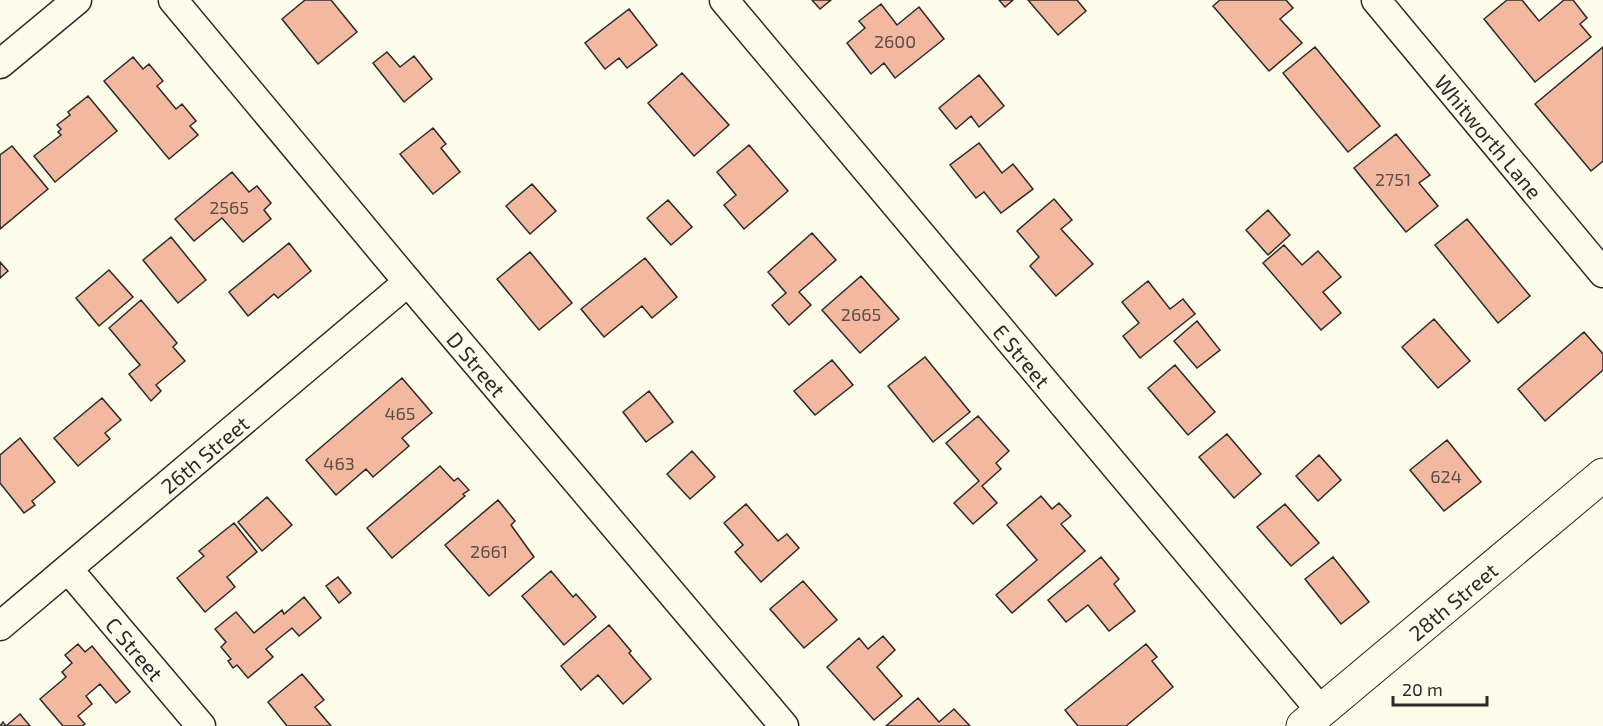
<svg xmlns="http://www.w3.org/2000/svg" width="1603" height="726" viewBox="0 0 1603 726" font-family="'Exo 2',sans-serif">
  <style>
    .building { fill: #f2b8a0; stroke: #2b2b2b; stroke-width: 1.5 }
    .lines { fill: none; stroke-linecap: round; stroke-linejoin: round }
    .street-casing { stroke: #2b2b2b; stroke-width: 31 }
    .secondary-casing { stroke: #2b2b2b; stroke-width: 35 }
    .street { stroke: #fdfbea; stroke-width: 28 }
    .secondary { stroke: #fdfbea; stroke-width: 33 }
    .labels { text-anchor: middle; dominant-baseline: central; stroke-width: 4.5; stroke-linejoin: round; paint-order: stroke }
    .number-label { font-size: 18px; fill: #5d4e48 }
    .street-label { font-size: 21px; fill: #2b2b2b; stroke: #fdfbea }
  </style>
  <rect width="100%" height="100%" fill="#fdfbea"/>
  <path class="building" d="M305 0H331L357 32 318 64 282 19Z
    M812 0H831L820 9Z
    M999 0H1013L1005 7Z
    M1028 0H1077L1086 11 1058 35Z
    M1220 0H1286L1293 8 1280 19 1302 43 1269 71 1213 6Z
    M1507 0H1522L1539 21 1564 0H1573L1587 18 1580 24 1591 37 1535 82 1484 19Z
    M881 4 897 25 919 7 944 39 895 78 884 63 871 74 847 43 865 28 859 21Z
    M629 9 657 45 627 68 619 58 605 69 585 43Z
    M1315 47 1380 126 1348 152 1283 73Z
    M1603 47V161L1591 171 1535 104Z
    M387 52 400 67 414 56 432 79 404 102 373 63Z
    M133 57 143 69 149 64 163 81 157 86 176 109 182 104 196 121 190 126 198 135 169 159 104 81Z
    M682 73 729 125 694 156 648 103Z
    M979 75 1004 106 979 127 971 116 956 129 939 108Z
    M88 96 117 131 55 182 34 156 61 135 58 132 61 129 57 125 70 115 68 112Z
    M433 128 446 144 441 148 460 172 433 194 400 154Z
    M1396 134 1430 175 1419 183 1438 206 1406 232 1354 168Z
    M979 143 1002 173 1013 164 1033 189 1001 213 984 192 976 198 950 165Z
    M749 145 788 191 744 229 724 205 736 195 717 172Z
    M12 146 48 189 0 229V155Z
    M232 172 249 192 257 186 271 203 264 210 271 219 243 242 222 218 194 241 175 219Z
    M532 184 556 211 530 234 506 206Z
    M1054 199 1072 220 1061 229 1093 264 1056 296 1030 266 1039 257 1017 231Z
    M668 200 692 227 671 245 647 218Z
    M1268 210 1290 235 1268 255 1246 230Z
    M1467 219 1530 296 1498 323 1435 245Z
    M812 233 836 260 799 292 811 305 789 325 772 305 786 293 768 272Z
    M171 237 206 280 178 303 143 260Z
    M289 243 311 271 278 298 274 294 248 316 229 292Z
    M1284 245 1302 265 1318 251 1341 277 1323 292 1341 313 1321 330 1263 263Z
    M530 252 572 303 539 330 497 279Z
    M645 258 677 297 652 318 642 306 604 337 581 309Z
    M0 262 8 271 0 278Z
    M109 270 133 297 99 326 76 298Z
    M861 276 899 319 860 353 822 310Z
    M1148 281 1170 309 1183 299 1195 314 1140 358 1123 336 1139 323 1122 302Z
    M141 300 177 343 173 347 185 361 156 385 161 391 151 401 129 374 140 365 109 328Z
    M1434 319 1470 361 1438 388 1402 347Z
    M1197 321 1220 350 1197 368 1174 341Z
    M1584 332 1603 354V370L1545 421 1518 389Z
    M925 357 970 412 933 442 888 386Z
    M832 360 853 385 815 415 794 391Z
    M1175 365 1215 412 1188 435 1148 388Z
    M402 378 432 413 402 438 409 446 373 477 366 469 336 495 306 460Z
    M649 391 673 422 646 442 623 412Z
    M102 398 121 420 105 433 110 439 78 466 54 438Z
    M978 416 1009 451 996 463 1001 469 982 486 997 503 973 524 954 503 979 481 946 443Z
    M1227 434 1261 474 1234 498 1199 457Z
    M20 438 55 482 32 501 35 505 24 513 0 483V455Z
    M1447 440 1481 482 1444 511 1410 470Z
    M692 451 715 477 690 499 667 474Z
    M1319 455 1341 480 1318 501 1296 476Z
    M440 466 454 481 458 478 469 490 463 494 465 496 392 558 367 528Z
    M1041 496 1052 509 1059 503 1071 516 1061 524 1085 551 1012 613 996 595 1037 560 1007 525Z
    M267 497 292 525 262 551 238 522Z
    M498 500 515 521 511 525 534 557 489 596 445 545Z
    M746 504 778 541 787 534 799 548 761 582 735 552 743 545 724 523Z
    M1285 504 1319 543 1291 566 1257 527Z
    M234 523 257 552 227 577 235 587 205 612 177 578 204 556 199 551Z
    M1101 557 1119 579 1114 584 1135 611 1109 631 1088 605 1066 622 1048 600Z
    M1333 557 1369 602 1341 624 1305 579Z
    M551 571 573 597 576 594 596 617 564 645 522 596Z
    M338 577 351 593 339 603 326 586Z
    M803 581 837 620 804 648 770 609Z
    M304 597 321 618 299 636 292 628 266 649 273 657 248 678 237 665 233 668 228 661 231 659 221 647 226 642 215 629 236 612 254 633 282 610 284 614Z
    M609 625 631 651 629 653 651 679 623 704 598 675 581 690 561 666Z
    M883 636 895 650 877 667 902 696 874 720 827 667 859 638 868 649Z
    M78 644 85 652 92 646 130 692 116 703 100 684 86 696 92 704 78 716 85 724 82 726H63L40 699 66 677 62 672 72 663 65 655Z
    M1146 644 1157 657 1152 661 1173 687 1126 726H1078L1065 710Z
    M302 674 324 700 315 707 331 726H287L268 702Z
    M918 698 939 722 954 709 970 726H886Z
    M20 714 30 726H0L3 722 6 726Z"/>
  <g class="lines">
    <defs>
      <g id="street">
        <path id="s1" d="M173 0 408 282 784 726"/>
        <path id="s2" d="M724 0 1321 711"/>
        <path id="s3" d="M1376 0 1603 273"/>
        <path d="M0 64 77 0"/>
        <path id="s4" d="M68 569 201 726"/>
        <path id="s5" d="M0 626 408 282"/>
      </g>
      <g id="secondary">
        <path id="s6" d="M1303 726 1603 475"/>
      </g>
    </defs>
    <use href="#street" class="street-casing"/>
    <use href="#secondary" class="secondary-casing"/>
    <use href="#street" class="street"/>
    <use href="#secondary" class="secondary"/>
  </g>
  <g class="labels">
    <g class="number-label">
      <text x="895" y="41">2600</text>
      <text x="1393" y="179">2751</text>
      <text x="229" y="207">2565</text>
      <text x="861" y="314">2665</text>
      <text x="400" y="413">465</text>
      <text x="339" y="463">463</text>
      <text x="1446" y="476">624</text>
      <text x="489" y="551">2661</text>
    </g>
    <g class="street-label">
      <text stroke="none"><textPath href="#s3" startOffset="177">Whitworth Lane</textPath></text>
      <text stroke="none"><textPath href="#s2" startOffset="464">E Street</textPath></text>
      <text stroke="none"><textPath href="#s1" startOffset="474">D Street</textPath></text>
      <text stroke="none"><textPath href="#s5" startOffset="267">26th Street</textPath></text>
      <text stroke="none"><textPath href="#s6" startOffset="195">28th Street</textPath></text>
      <text stroke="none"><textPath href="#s4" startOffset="104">C Street</textPath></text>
    </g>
  </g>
  <path d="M1393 696v9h94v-9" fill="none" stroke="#2b2b2b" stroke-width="3"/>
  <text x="1402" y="696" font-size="18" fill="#2b2b2b" stroke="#fdfbea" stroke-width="4.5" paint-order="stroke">20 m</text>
</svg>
